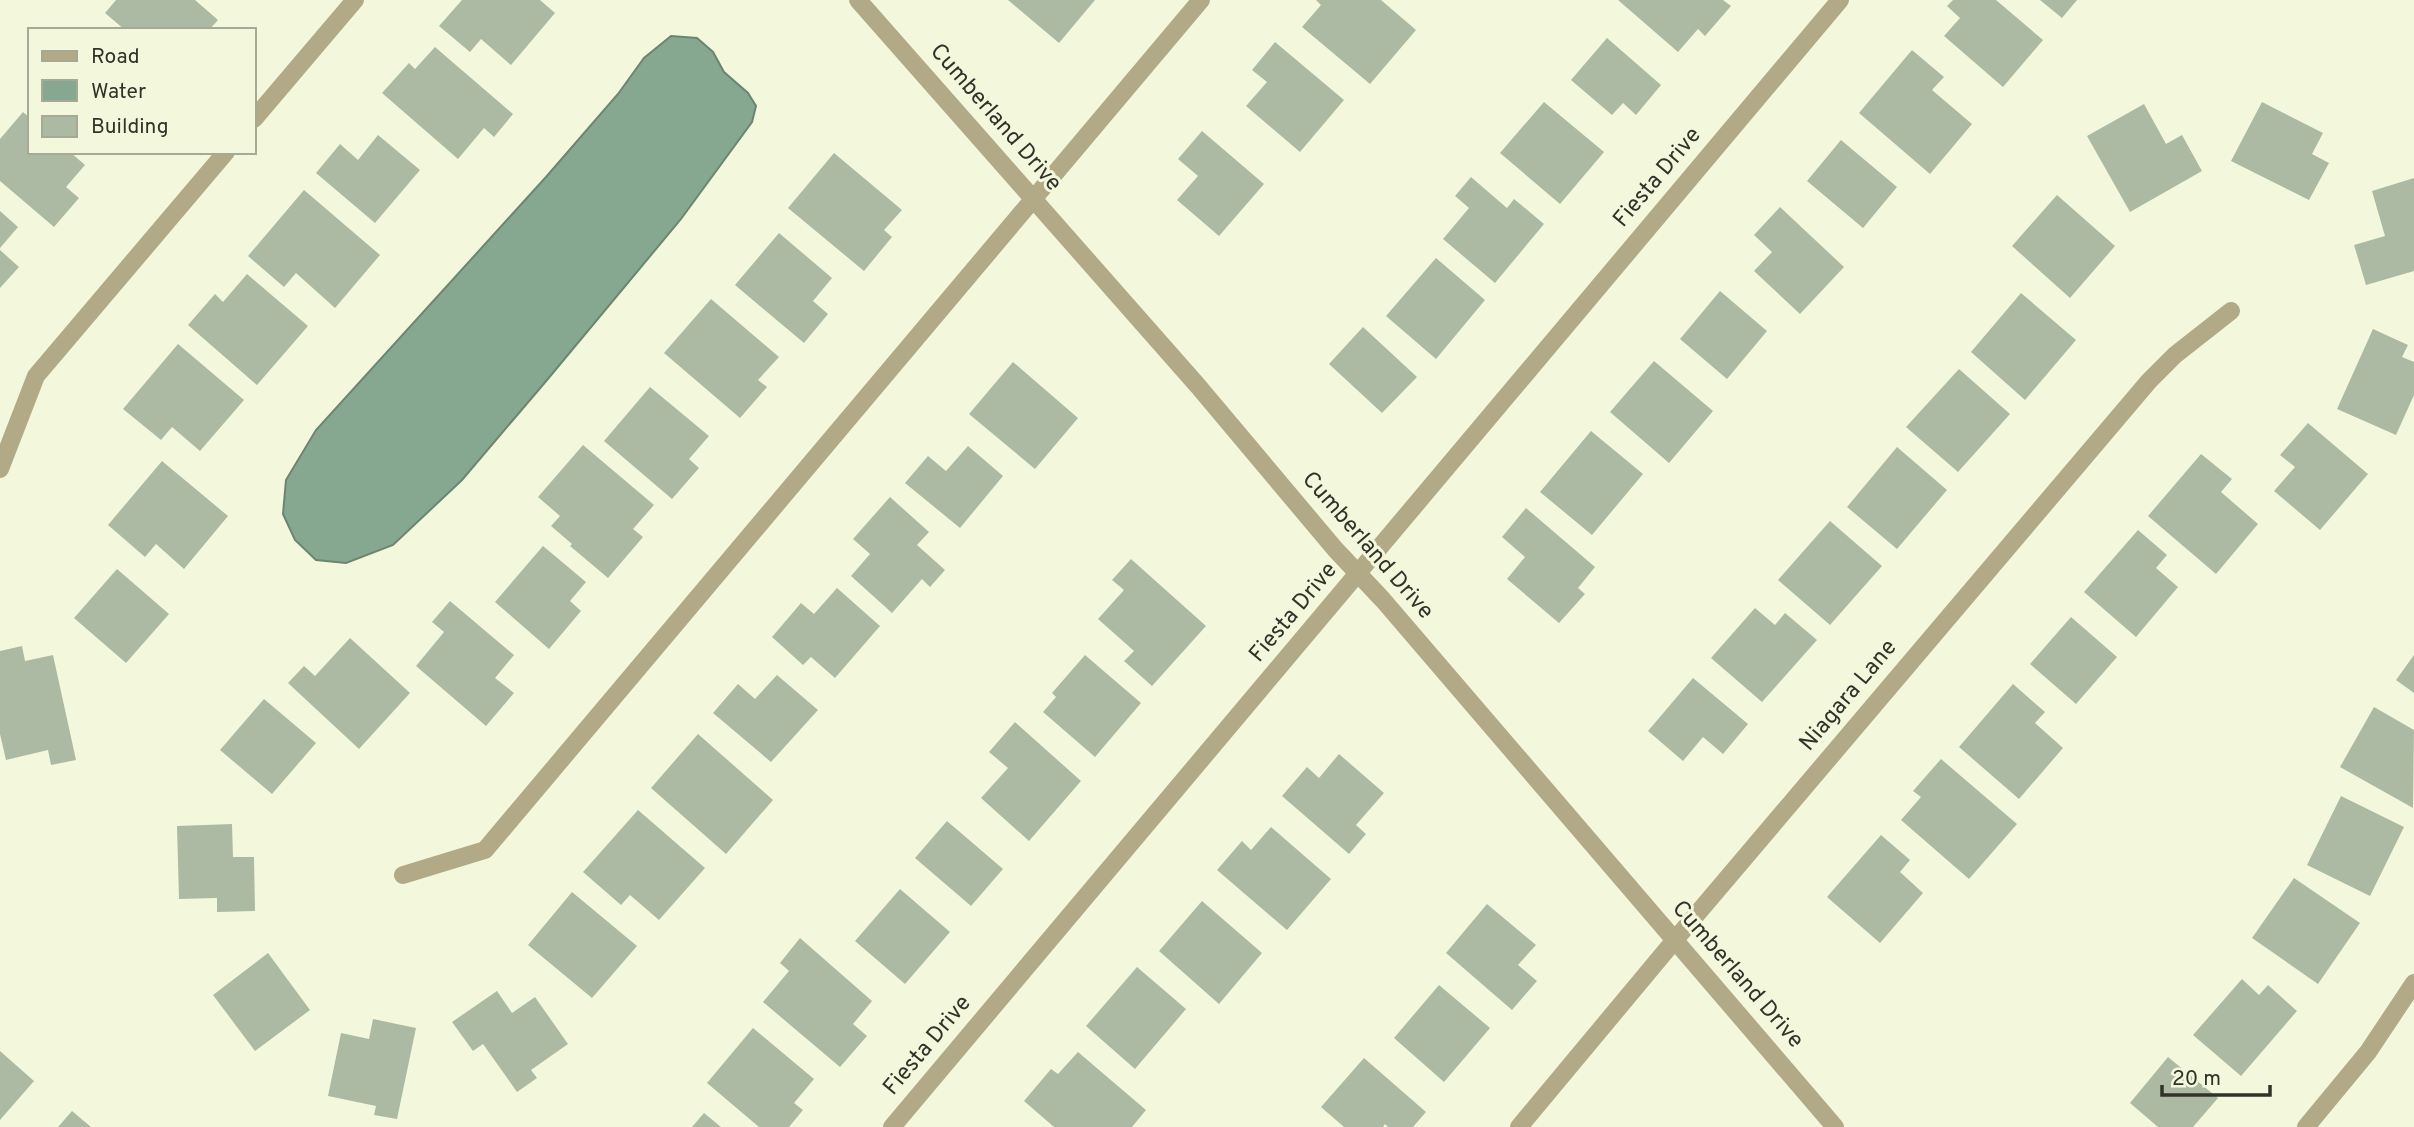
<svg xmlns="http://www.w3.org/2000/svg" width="2414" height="1127" viewBox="0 0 2414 1127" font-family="Overpass,sans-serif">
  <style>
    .water { fill: #86a890; stroke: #6c8571; stroke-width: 2 }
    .building { fill: #acbaa4 }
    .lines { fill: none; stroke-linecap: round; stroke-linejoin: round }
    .minor { stroke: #b2a986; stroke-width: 18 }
    .labels { text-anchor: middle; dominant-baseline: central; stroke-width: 6; stroke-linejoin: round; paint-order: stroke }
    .street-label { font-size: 23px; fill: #313328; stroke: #f3f8dd }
  </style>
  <rect width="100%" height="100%" fill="#f3f8dd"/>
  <path class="water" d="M671 36 697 38 713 52 724 72 748 93 756 106 752 122 681 219 547 380 462 480 393 545 346 563 316 560 295 540 283 514 286 480 316 430 546 177 618 94 644 58Z"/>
  <path class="building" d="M116 0H195L218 20 209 30H125L105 13Z
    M462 0H540L555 13 511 65 481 39 470 52 439 26Z
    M1008 0H1095L1059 43Z
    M1316 0H1381L1416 30 1370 84 1302 27 1321 5Z
    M1618 0H1723L1731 6 1705 36 1698 29 1678 52Z
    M1953 0H1996L2043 40 2003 87 1944 36 1960 18 1947 6Z
    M2040 0H2077L2062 18Z
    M1607 38 1661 85 1636 115 1623 103 1612 115 1571 80Z
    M1275 42 1344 100 1300 152 1246 106 1267 82 1252 70Z
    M435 47 513 114 494 137 484 128 458 159 382 93 409 63 415 69Z
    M1912 50 1944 77 1932 90 1972 124 1930 174 1859 113Z
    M1544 102 1604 152 1560 204 1500 153Z
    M2262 102 2323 133 2312 154 2329 163 2309 200 2231 161Z
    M2144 104 2166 144 2182 135 2202 171 2130 212 2087 136Z
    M23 112 30 118V152H70L85 165 66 187 79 198 54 227 0 181V139Z
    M1202 131 1264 184 1219 236 1177 200 1198 176 1178 159Z
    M378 135 420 170 375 223 316 173 340 144 358 160Z
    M1841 140 1897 187 1863 228 1807 181Z
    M834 153 902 210 884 230 892 237 864 271 788 208Z
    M1471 177 1507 208 1514 199 1544 224 1495 283 1443 239 1469 208 1455 196Z
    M2414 178V271L2366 285 2354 245 2385 236 2372 191Z
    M304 190 380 255 335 308 296 273 284 287 248 256Z
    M2057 195 2115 246 2070 298 2012 246Z
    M1780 207 1844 267 1800 314 1754 271 1772 252 1754 235Z
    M0 211 18 227 0 248Z
    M779 233 832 278 813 301 828 314 804 343 735 285Z
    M0 250 19 267 0 288Z
    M1436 258 1485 300 1436 359 1386 316Z
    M247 274 308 326 257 385 188 325 215 294 223 302Z
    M1720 291 1767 331 1727 379 1680 339Z
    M2021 293 2076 340 2025 400 1971 352Z
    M711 299 779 357 758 380 767 387 740 418 664 353Z
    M1363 327 1417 377 1382 413 1329 364Z
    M2373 329 2408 345 2402 357 2414 362V395L2396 435 2337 409Z
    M178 344 244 400 200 451 172 427 161 440 123 409Z
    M1654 361 1713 411 1669 463 1610 412Z
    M1013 362 1078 418 1035 469 969 414Z
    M1959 369 2010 414 1958 472 1906 427Z
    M650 387 709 436 689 459 699 468 672 499 604 441Z
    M2308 423 2368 474 2320 530 2274 491 2295 467 2280 455Z
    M1591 431 1643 474 1592 535 1540 492Z
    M583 445 654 505 633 529 643 537 608 578 570 546 572 544 551 526 560 516 538 497Z
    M968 446 1003 476 960 528 905 483 928 456 946 471Z
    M1897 447 1947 490 1897 549 1847 507Z
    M2201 454 2232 479 2221 492 2258 524 2216 574 2148 516Z
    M162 461 228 516 184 569 156 544 145 557 108 525Z
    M890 497 929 532 917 545 945 570 930 587 922 579 892 613 851 576 870 554 853 539Z
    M1526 508 1595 567 1578 588 1585 594 1559 623 1507 579 1525 557 1502 537Z
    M1830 521 1882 566 1830 625 1778 580Z
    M2138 530 2167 555 2156 568 2178 587 2136 637 2084 592Z
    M543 546 586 582 570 601 581 611 549 649 495 602Z
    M1131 559 1206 626 1152 686 1124 661 1134 651 1098 619 1124 590 1112 580Z
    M117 569 169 614 126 663 74 618Z
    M837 588 880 626 835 678 811 657 803 665 772 637 801 603 814 614Z
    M450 601 514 655 495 678 514 693 486 726 416 666 444 632 432 622Z
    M1755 608 1775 625 1785 613 1817 640 1762 702 1711 658Z
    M2071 617 2117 657 2076 704 2030 664Z
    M350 638 410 693 359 749 288 683 304 666 315 676Z
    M22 646 25 661 53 655 76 760 51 765 48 750 6 760 0 734V651Z
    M1085 655 1141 703 1095 757 1043 712 1056 697 1052 693Z
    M2414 655V693L2396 680Z
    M777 675 818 710 771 762 713 713 738 684 755 699Z
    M1693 678 1748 724 1723 754 1703 737 1683 761 1648 731Z
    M2013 684 2045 712 2035 723 2063 748 2019 799 1959 747Z
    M264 699 316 743 272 794 220 750Z
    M2374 707 2414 730 2413 808 2340 767Z
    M1015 722 1081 781 1029 841 981 798 1008 768 989 752Z
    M698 734 773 800 726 854 651 788Z
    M1339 754 1384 793 1356 825 1366 834 1349 854 1282 796 1307 767 1319 778Z
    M1941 759 2017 824 1969 879 1901 820 1921 797 1913 791Z
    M2341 796 2404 827 2370 896 2307 865Z
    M638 810 705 868 659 920 630 895 621 905 583 872Z
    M947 821 1003 869 971 906 915 858Z
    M232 824 233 857H254L255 911 217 912V898L179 899 177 826Z
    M1271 827 1331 879 1287 930 1217 870 1242 841 1251 850Z
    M1881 835 1910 860 1900 872 1923 893 1880 943 1827 897Z
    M2294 878 2360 923 2318 984 2252 938Z
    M900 889 950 932 905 984 855 941Z
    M572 892 637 946 592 998 528 945Z
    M1202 901 1262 953 1219 1004 1159 951Z
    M1487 904 1536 945 1518 965 1537 981 1512 1010 1446 953Z
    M800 938 872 1001 853 1024 867 1036 840 1067 763 1002 789 971 780 963Z
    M268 953 310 1010 255 1051 213 995Z
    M1137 967 1186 1009 1135 1069 1086 1026Z
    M2242 979 2259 995 2268 985 2297 1011 2241 1076 2193 1035Z
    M1439 985 1490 1028 1444 1082 1394 1038Z
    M497 991 512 1013 535 997 568 1044 531 1070 537 1078 517 1092 483 1044 473 1051 452 1022Z
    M373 1019 416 1028 397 1119 374 1115 376 1106 328 1096 341 1033 369 1039Z
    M753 1028 814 1079 794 1103 803 1110 789 1127H759L707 1083Z
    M0 1051 34 1081 0 1120Z
    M1078 1052 1146 1110 1132 1127H1054L1024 1101 1051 1069 1058 1074Z
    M2168 1057 2218 1098 2193 1127H2158L2130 1103Z
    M1364 1058 1426 1112 1413 1127H1388L1385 1124 1383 1127H1344L1321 1107Z
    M72 1111 91 1127H58Z
    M704 1113 721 1127H692Z"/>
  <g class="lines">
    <path class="minor" d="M858 0 1198 386 1335 549 1383 600 1835 1127
      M254 119 355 0
      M0 469 36 376 226 152
      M403 875 485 850 1201 0
      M892 1127 1840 0
      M1519 1127 1674 941 2149 381 2175 355 2231 311
      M2306 1127 2368 1052 2414 983"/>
  </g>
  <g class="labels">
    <g class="street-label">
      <text transform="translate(995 118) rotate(49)">Cumberland Drive</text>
      <text transform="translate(1658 178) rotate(-50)">Fiesta Drive</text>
      <text transform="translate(1367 546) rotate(49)">Cumberland Drive</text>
      <text transform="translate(1294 613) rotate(-50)">Fiesta Drive</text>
      <text transform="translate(1849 696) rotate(-50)">Niagara Lane</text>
      <text transform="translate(1737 975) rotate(49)">Cumberland Drive</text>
      <text transform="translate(928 1046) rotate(-50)">Fiesta Drive</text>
    </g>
  </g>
  <rect x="28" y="28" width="228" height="126" fill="#f3f8dd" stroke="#a5a995" stroke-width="2"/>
  <rect x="42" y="51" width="35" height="10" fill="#b2a986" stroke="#a5a995" stroke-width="2"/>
  <text x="91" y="63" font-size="21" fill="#313328">Road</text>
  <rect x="42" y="80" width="35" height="21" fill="#86a890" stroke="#a5a995" stroke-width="2"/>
  <text x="91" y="98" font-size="21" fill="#313328">Water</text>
  <rect x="42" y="116" width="35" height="21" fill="#acbaa4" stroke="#a5a995" stroke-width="2"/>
  <text x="91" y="133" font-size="21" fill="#313328">Building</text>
  <path d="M2162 1085v10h108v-10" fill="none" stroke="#313328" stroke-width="3.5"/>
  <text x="2172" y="1085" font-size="21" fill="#313328" stroke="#f3f8dd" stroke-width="5" paint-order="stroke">20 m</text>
</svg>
